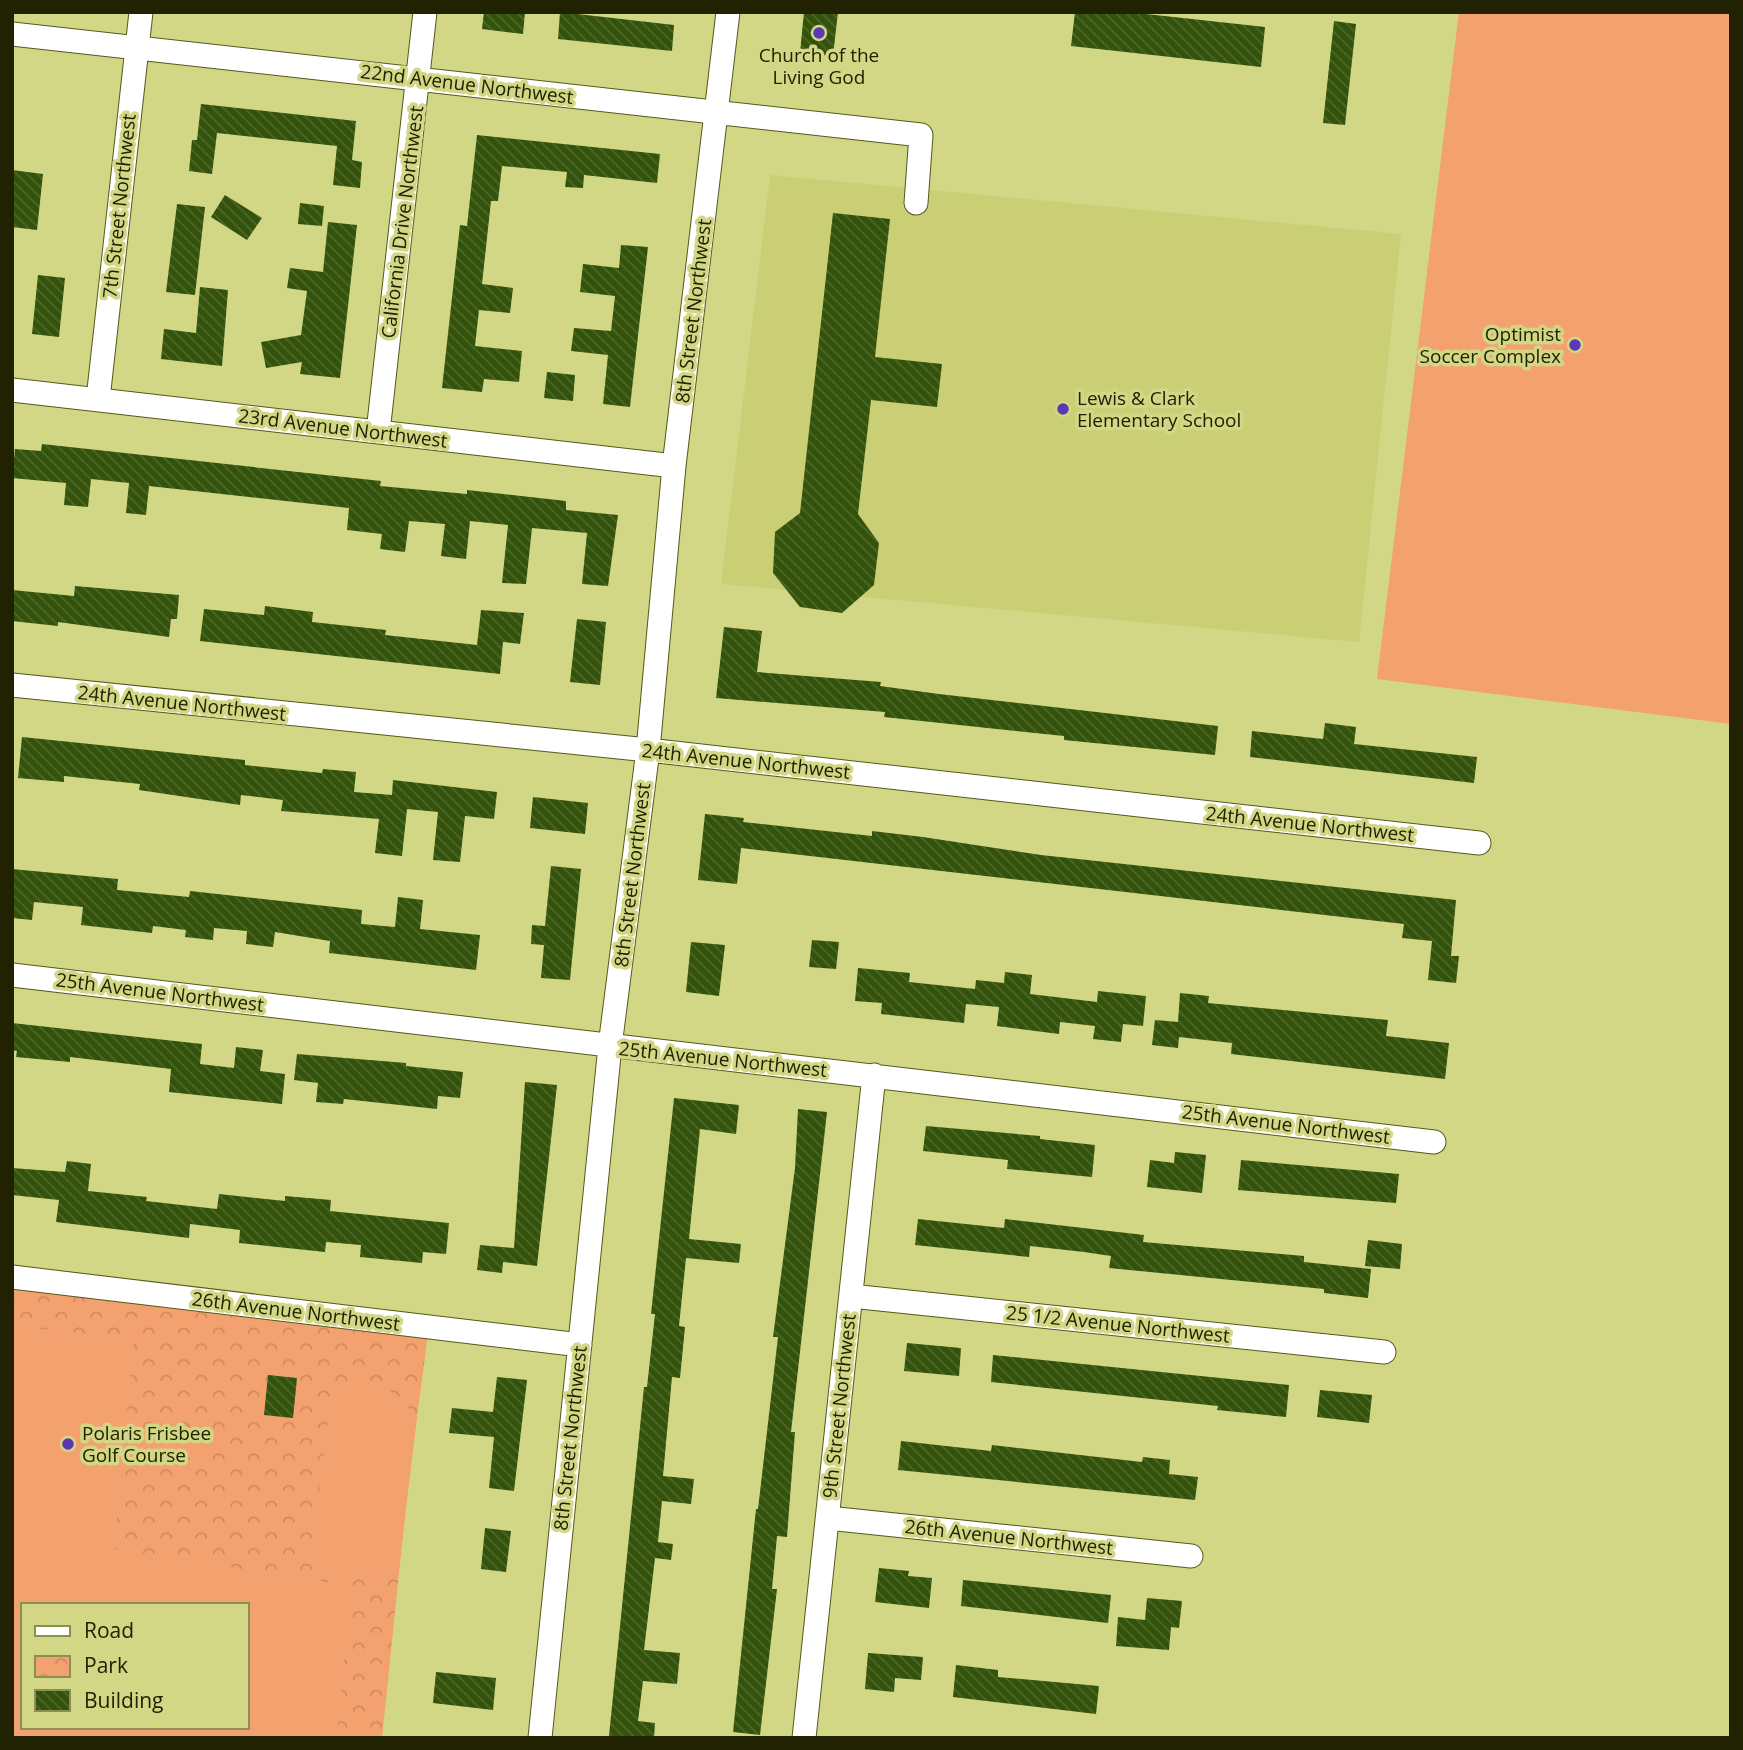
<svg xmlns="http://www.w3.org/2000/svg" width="1743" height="1750" viewBox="0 0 1743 1750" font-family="'Open Sans',sans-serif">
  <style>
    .built { fill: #cace75 }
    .park { fill: url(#park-crowns); fill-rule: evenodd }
    .pitch { fill: #f3a16f; fill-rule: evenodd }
    .building { fill: url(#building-back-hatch) }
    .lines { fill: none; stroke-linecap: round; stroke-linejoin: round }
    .minor-casing { stroke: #56581b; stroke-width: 25 }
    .minor { stroke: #fff; stroke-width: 23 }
    .poi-dot { fill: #5b37b0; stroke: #d2d786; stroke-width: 2.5 }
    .labels { text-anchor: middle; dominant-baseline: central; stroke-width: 7; stroke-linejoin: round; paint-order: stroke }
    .poi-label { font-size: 19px; fill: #212201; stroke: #d2d786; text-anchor: start }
    .street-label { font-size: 19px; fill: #212201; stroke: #d2d786 }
  </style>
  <defs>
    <pattern id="park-crowns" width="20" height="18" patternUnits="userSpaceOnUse" patternTransform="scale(1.75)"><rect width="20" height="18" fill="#f3a16f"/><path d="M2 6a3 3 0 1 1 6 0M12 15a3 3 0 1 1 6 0" fill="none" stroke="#d08a5e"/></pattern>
    <pattern id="building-back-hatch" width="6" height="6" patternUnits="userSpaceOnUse" patternTransform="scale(1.75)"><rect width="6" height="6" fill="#33520a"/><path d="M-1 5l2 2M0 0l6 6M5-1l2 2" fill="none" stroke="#4e672c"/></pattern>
  </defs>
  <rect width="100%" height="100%" fill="#d2d786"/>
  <path class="built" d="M770 175 1401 234 1359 642 721 584Z"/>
  <path class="park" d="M12 1287 429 1327 409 1476 382 1738H12ZM23 1605H247V1727H23Z"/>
  <path class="pitch" d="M1459 12H1731V724L1377 679Z
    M12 1326 134 1339 114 1549 352 1586 336 1738H12ZM23 1605H247V1727H23Z
    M361 1382 385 1386 417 1417 400 1559 374 1575 338 1571 319 1559 313 1540 330 1406 342 1391Z"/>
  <path class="building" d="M484 12H525L523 34 482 29Z
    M560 12 674 25 672 51 558 39Z
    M804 12H838L833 56 800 53Z
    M1075 12H1128L1265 27 1261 67 1071 46Z
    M1334 21 1356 24 1345 125 1323 123Z
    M201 104 356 121 352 160 362 162 360 188 333 185 337 146 217 133 212 174 189 171 192 140H197Z
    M477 135 660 154 657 183 584 175 583 188 565 187 567 172 502 166 498 201H491L482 284 513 288 510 313 479 310 475 346 522 351 519 382 484 379 482 392 442 388 460 225 467 226Z
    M12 170 43 174 37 230 12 227Z
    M225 195 262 218 247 240 211 217Z
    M300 203 324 206 322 226 298 224Z
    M177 204 205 207 195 295 166 292Z
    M833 213 890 219 875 357 942 364 937 407 871 400 858 514 879 543 874 585 842 613 800 607 773 573 775 532 800 513Z
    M328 222 357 225 340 378 300 374 302 362 266 368 261 342 301 335 307 291 287 288 290 268 323 272Z
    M621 245 648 247 630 407 603 404 608 355 571 351 574 328 611 331 615 296 580 292 583 264 619 268Z
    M38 275 65 278 59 337 32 334Z
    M200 287 228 290 222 366 161 359 164 329 196 333Z
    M547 372 575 375 573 401 544 398Z
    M42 444 381 481 380 486 467 494V490L566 501V510L618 515 608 586 582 584 587 533 532 528 526 584 502 583 508 525 470 521 466 559 441 556 445 524 409 521 405 552 380 549 382 534 347 530 349 508 149 486 146 515 126 513 129 483 91 479 88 507 64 505 66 483 12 478 15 449 41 451Z
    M75 586 179 595 177 619H171L169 637 58 622V626L12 621V590L74 596Z
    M265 606 313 612 312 622 386 630 385 635 477 645 481 610 524 613 520 644 503 642 500 674 200 641 204 609 264 615Z
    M577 619 606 622 600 685 570 682Z
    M724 627 762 631 757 672 881 682 880 686 939 694 1218 726 1215 755 1064 740V736L884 717 885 712 716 698Z
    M1325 723 1356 727 1354 744 1477 757 1474 783 1250 757 1252 731 1323 739Z
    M22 737 245 760V765L322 773 323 769 356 772 354 792 392 795 393 780 497 792 494 819 465 816 460 862 433 860 438 812 407 809 402 856 375 853 379 819 281 811 283 800 241 795 240 805 139 790 140 784 64 776V782L18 778Z
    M533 797 588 803 585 834 530 828Z
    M705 814 744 818 743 822 872 836V831L923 837 1041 855 1456 900 1451 956H1459L1456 983 1428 980 1432 941 1402 938 1404 924 741 848 737 884 698 880Z
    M551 866 581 869 570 980 541 978 544 945 531 944 532 925 545 926Z
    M12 869 118 879 117 890 189 897 190 891 362 910 361 924 395 927 398 897 423 900 420 929 480 935 476 970 329 953 330 941 275 932 273 947 246 944 247 931 214 928 213 940 185 937 186 930 153 926 152 933 81 925 83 907 34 902 32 920 12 918Z
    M812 940 839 942 836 969 809 967Z
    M691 942 725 945 719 996 686 992Z
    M858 968 910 973 909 982 975 989 976 980 1004 983 1005 972 1032 975 1030 994 1097 1002 1098 991 1146 996 1143 1026 1123 1024 1121 1042 1093 1039 1095 1026 1060 1022 1059 1034 997 1026 999 1007 966 1004 964 1023 881 1014 882 1003 855 1001Z
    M1180 993 1209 996 1208 1003 1388 1020 1386 1036 1449 1043 1445 1079 1231 1054 1232 1043 1179 1037 1178 1048 1152 1045 1155 1020 1178 1022Z
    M12 1023 202 1044 200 1064 234 1068 236 1047 263 1050 260 1071 285 1074 282 1104 169 1092 171 1069 70 1057V1062L16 1057 17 1051 12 1050Z
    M297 1054 406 1063V1066L463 1072 460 1098 438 1096 437 1109 344 1099 343 1104 316 1102 318 1083 294 1080Z
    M525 1082 557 1085 537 1266 503 1262 502 1273 477 1270 480 1245 514 1248Z
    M674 1098 739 1105 736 1134 700 1129 689 1239 741 1244 739 1263 686 1258 679 1326 685 1327 680 1378 672 1377 663 1476 694 1479 691 1504 662 1501 658 1542 673 1544 671 1560 655 1558 644 1650 680 1653 677 1684 643 1681 638 1721 655 1723 654 1738H623L609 1736 644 1387H647L655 1314H651Z
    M798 1109 827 1112 791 1432H795L787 1537 777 1536 772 1589H777L760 1735 733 1732 756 1509H758L778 1337H773L795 1168Z
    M926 1126 1040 1136V1139L1095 1145 1092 1177 1007 1169 1008 1160 923 1151Z
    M1175 1152 1206 1155 1202 1193 1147 1187 1150 1160 1174 1163Z
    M1241 1160 1399 1174 1396 1203 1238 1190Z
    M67 1161 91 1164 88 1191 147 1197 146 1201 217 1209 219 1194 285 1201V1196L331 1200 330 1211 449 1223 446 1254 423 1252 422 1263 360 1257 361 1245 326 1242 325 1252 239 1243 240 1230 190 1224 189 1238 56 1222 59 1200 12 1195V1168L65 1172Z
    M918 1219 1004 1228 1005 1219 1144 1235 1143 1242 1304 1256V1262L1371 1269 1368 1298 1324 1293V1289L1109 1268 1111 1256 1084 1252 1030 1246 1029 1257 915 1245Z
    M1368 1240 1402 1244 1400 1269 1365 1266Z
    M907 1343 961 1348 959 1376 904 1371Z
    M993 1355 1289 1385 1286 1417 1217 1410 1218 1406 991 1382Z
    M268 1375 297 1378 293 1418 264 1415Z
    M497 1377 527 1380 514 1491 489 1488 494 1437 449 1433 452 1408 493 1412Z
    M1320 1390 1372 1395 1369 1423 1317 1417Z
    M901 1441 991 1451 992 1445 1142 1462 1143 1457 1170 1460 1169 1474 1198 1477 1195 1500 898 1470Z
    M485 1528 511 1531 506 1572 481 1569Z
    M879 1568 909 1571 908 1576 932 1578 929 1608 875 1602Z
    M963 1580 1111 1595 1108 1623 961 1606Z
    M1147 1598 1182 1601 1179 1628 1171 1627 1169 1650 1116 1646 1118 1617 1145 1620Z
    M868 1653 923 1657 921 1680 895 1678 894 1692 865 1689Z
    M956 1665 998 1670V1677L1099 1686 1096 1714 953 1697Z
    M436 1672 496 1678 493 1710 433 1703Z"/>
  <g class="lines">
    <defs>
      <path id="minor" d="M12 34 921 135 916 203
        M12 390 674 466
        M98 399 141 12
        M378 432 425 12
        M12 685 648 750 1479 843
        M12 975 1434 1142
        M12 1277 580 1345
        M851 1296 1384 1352
        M828 1518 1191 1556
        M540 1738 610 1046 648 750 674 466 728 12
        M804 1738 874 1075"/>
    </defs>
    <use href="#minor" class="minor-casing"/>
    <use href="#minor" class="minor"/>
  </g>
  <g class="poi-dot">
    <circle cx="819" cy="33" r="7"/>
    <circle cx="1575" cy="345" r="7"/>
    <circle cx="1063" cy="409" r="7"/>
    <circle cx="68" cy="1444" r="7"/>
  </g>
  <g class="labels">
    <g class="poi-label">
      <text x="819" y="55" text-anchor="middle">Church of the<tspan x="819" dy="22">Living God</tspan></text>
      <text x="1561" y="334" text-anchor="end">Optimist<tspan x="1561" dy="22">Soccer Complex</tspan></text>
      <text x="1077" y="398">Lewis &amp; Clark<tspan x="1077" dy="22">Elementary School</tspan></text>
      <text x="82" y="1433">Polaris Frisbee<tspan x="82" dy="22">Golf Course</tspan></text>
    </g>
    <g class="street-label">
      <text transform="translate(467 84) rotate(7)">22nd Avenue Northwest</text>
      <text transform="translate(119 206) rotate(-84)">7th Street Northwest</text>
      <text transform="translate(402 222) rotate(-83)">California Drive Northwest</text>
      <text transform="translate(693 311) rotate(-83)">8th Street Northwest</text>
      <text transform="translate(343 428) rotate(7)">23rd Avenue Northwest</text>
      <text transform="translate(182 703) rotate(6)">24th Avenue Northwest</text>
      <text transform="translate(746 761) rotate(6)">24th Avenue Northwest</text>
      <text transform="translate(1310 824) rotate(6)">24th Avenue Northwest</text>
      <text transform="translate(632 875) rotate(-83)">8th Street Northwest</text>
      <text transform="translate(160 992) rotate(7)">25th Avenue Northwest</text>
      <text transform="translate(723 1059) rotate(6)">25th Avenue Northwest</text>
      <text transform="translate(1286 1124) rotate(7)">25th Avenue Northwest</text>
      <text transform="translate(296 1311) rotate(7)">26th Avenue Northwest</text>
      <text transform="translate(1118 1324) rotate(6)">25 1/2 Avenue Northwest</text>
      <text transform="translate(839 1406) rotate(-84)">9th Street Northwest</text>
      <text transform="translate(570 1438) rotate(-84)">8th Street Northwest</text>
      <text transform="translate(1009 1537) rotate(6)">26th Avenue Northwest</text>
    </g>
  </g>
  <rect width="1743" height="1750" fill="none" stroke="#212201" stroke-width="28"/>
  <rect x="21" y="1603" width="228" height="126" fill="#d2d786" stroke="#8b8f51" stroke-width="2"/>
  <rect x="35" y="1626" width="35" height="10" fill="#ffffff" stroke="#8b8f51" stroke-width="2"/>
  <text x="84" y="1638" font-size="21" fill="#212201">Road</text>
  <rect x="35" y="1656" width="35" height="21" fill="url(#park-crowns)" stroke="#8b8f51" stroke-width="2"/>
  <text x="84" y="1673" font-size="21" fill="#212201">Park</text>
  <rect x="35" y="1690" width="35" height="21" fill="url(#building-back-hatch)" stroke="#8b8f51" stroke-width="2"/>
  <text x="84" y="1708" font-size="21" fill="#212201">Building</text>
</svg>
